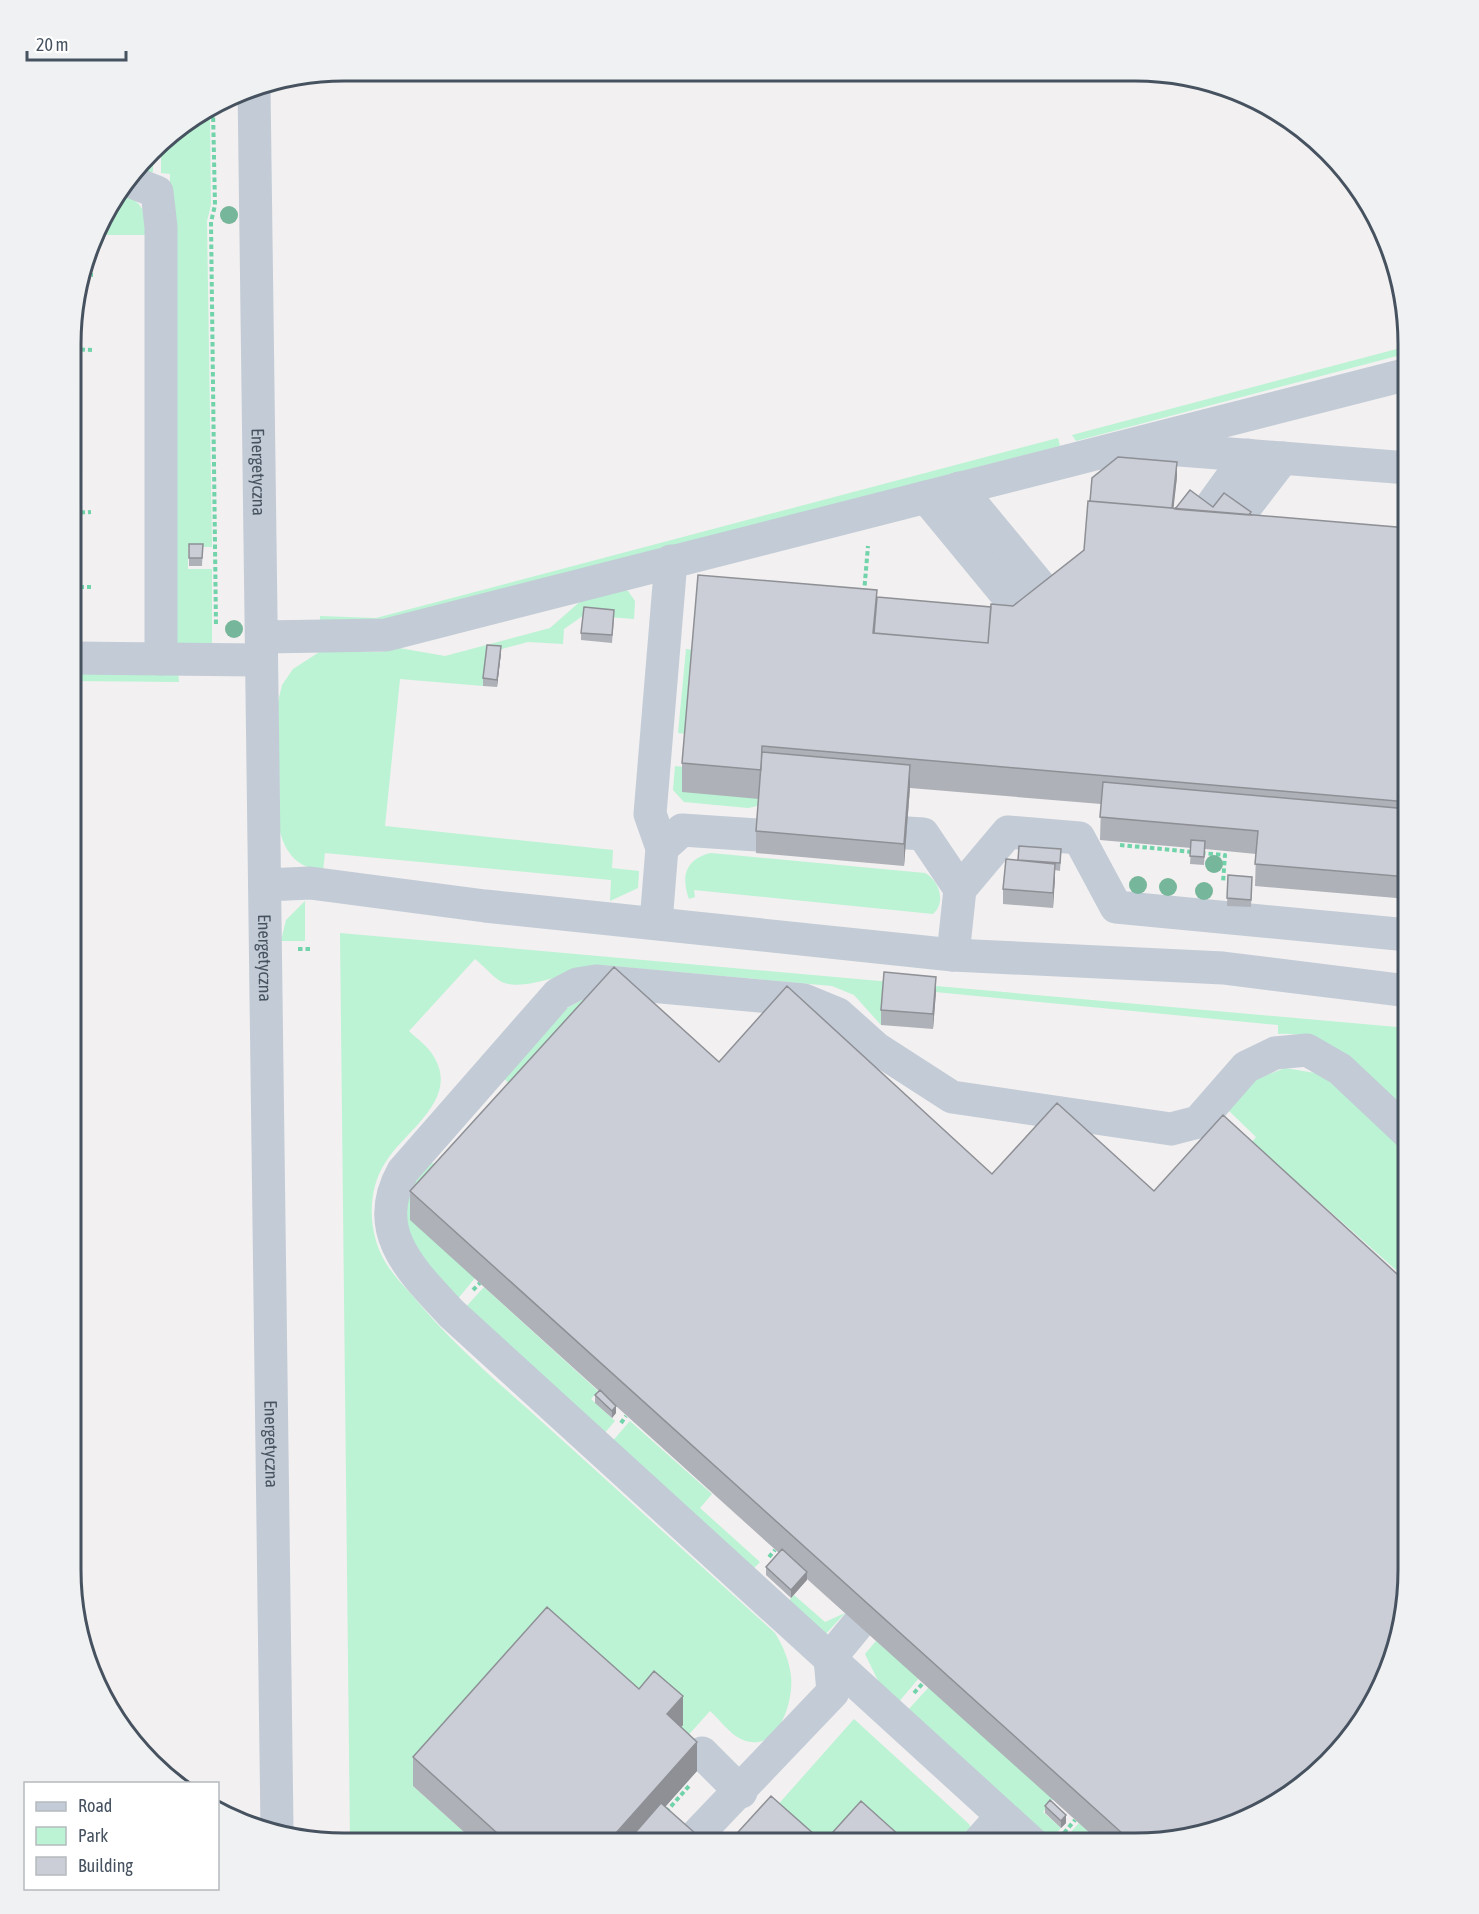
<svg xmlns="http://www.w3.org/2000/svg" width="1479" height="1914" viewBox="0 0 1479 1914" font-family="'Asap Condensed',sans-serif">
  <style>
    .green { fill: #bbf3d4 }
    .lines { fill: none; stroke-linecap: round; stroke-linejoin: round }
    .path { stroke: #71d3a9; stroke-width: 4; stroke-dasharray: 4.5 3; stroke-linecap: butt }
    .minor { stroke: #c2cbd6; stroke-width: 33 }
    .tree { fill: #76b69a }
    .wall { fill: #afb1b8 }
    .shaded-wall { fill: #8e9096 }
    .building { fill: #cbced6; stroke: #8e9096; stroke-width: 1.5 }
    .labels { text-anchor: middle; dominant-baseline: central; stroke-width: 4.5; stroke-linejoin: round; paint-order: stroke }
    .street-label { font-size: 18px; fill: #46525f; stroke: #fff }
    .rim { fill: none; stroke: #46525f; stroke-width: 3 }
  </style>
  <rect width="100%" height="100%" fill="#f2f0f0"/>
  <path class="green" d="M197 119H210L211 205 207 221 212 547H188V569H212V643L178 644 171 632 170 174 161 173V142Z
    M153 151V172L136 173Z
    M120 192C144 203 144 211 152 235H98L107 208Z
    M1408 346V353L1076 441 1072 435Z
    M1058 438 1060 446 376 622 320 621V616L376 618Z
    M621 589 628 591 635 601 634 619 584 615 564 629 563 644 528 642 487 653 483 686 400 679 385 826 613 850 612 868 639 871 638 888 610 901 611 880 325 853 323 871C298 867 287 856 280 832L278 702 282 685 293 669 321 651 380 652 399 648 445 656 550 628 583 599Z
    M686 649 694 650 687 734 678 733Z
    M178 672 179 682 72 681V673Z
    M675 766 684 767 761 799 757 806 748 808 684 802 673 790Z
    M711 853 925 873C940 881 946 903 933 914L694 890 695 897 689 899C681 877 685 859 711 853Z
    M305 901V941H281L286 920Z
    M340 933 1408 1028V1113C1369 1077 1335 1030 1278 1034V1025L884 987 881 1025 854 995 832 986 600 965C575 969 521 994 500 981 491 975 483 965 475 959L409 1031C417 1039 428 1046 434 1057 460 1100 404 1131 385 1163 368 1189 368 1226 381 1254 388 1269 400 1282 411 1294 447 1338 488 1374 530 1411 612 1485 693 1559 775 1633 783 1646 789 1660 791 1676 794 1702 777 1756 741 1739 730 1734 719 1719 710 1711L675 1750 413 1786 475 1842 350 1841Z
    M589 996 523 1096 502 1077 560 1012Z
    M1285 1068 1315 1073 1329 1081 1408 1153V1274L1405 1278 1252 1142 1256 1137 1228 1110 1257 1079Z
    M427 1158 449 1178 411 1220 475 1278 456 1301 409 1239 404 1204Z
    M484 1287 598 1391 591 1399 615 1421 602 1436 464 1309Z
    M630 1421 712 1494 700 1508 760 1562 751 1571 610 1444Z
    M794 1595 825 1622 845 1613 824 1636 787 1603Z
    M876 1641 919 1678 897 1704 883 1691 865 1654Z
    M929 1687 1053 1799 1043 1812 1061 1828 1050 1841 907 1711Z
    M854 1719 969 1824 972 1830 968 1843H796L767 1817Z
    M1079 1823 1102 1843H1061Z"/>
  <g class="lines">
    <path class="path" d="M213 110 215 205 211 222 216 626
      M203 116H214
      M157 158V147
      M84 275H93
      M73 349 92 350
      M73 513 91 512
      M72 587H91
      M864 593 868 546
      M1120 845 1193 852
      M1201 853 1225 855 1223 883
      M298 949H311
      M473 1290 480 1283
      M621 1423 626 1416
      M769 1557 775 1550
      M914 1693 924 1682
      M666 1812 689 1786
      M1064 1833 1075 1820"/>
    <g class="minor">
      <path id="s1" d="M254 86 277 1829"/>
      <path d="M129 181 157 192 161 227V659"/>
      <path d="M1154 448 1408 468"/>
      <path d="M959 488 1054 603"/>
      <path d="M926 497 1029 622"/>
      <path d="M1204 516 1248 455"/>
      <path d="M1237 518 1283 458"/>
      <path d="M262 637 386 635 1408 374"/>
      <path d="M72 658 261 660"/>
      <path d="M862 830 923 834 960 889"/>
      <path d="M662 848 682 830 757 835 799 825"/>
      <path d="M265 885 310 883 485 906 953 955 1223 968 1408 991"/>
      <path d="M656 922 662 848 650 814 671 561"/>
      <path d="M953 955 960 889 1008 832 1079 838 1116 907 1408 935"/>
      <path d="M702 1753 741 1792"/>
      <path d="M690 1842 833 1692 830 1658 858 1624"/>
      <path d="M978 1843 1002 1816"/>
      <path d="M1032 1843 452 1314C412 1271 369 1232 403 1171L558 994 577 984 596 981 804 1000 838 1014 876 1048 952 1097 1171 1129 1198 1122 1246 1067 1275 1053 1307 1050 1340 1069 1408 1133"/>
    </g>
  </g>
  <g class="tree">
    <circle cx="229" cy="215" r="9"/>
    <circle cx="234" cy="629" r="9"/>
    <circle cx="1214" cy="864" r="9"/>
    <circle cx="1138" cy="885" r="9"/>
    <circle cx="1168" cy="887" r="9"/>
    <circle cx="1204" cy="891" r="9"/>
  </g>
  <path class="wall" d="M1177 477 1173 508 1213 507 1251 515 1408 528V899L1255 886 1256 854 1205 849 1204 865 1190 864 1191 848 1100 840 1101 804 910 788 904 866 756 853V831L759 799 682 792V763L991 607 1013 606Z
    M189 544H203L202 566H189Z
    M614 618 612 643 581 640V633Z
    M501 653 497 687 483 686V678Z
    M1061 857 1060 871 1055 870 1053 908 1003 904V889L1018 860Z
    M1228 875 1252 885 1251 907 1227 906Z
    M936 992 933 1029 881 1025V1010Z
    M719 1062 992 1174 1154 1191 1404 1280V1271L1408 1266V1588L1135 1844 1101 1843 807 1579 791 1598 766 1575V1567L779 1553 616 1406V1413L612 1418 595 1403V1395L599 1391 410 1220V1191Z
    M639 1689 683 1725 681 1727 697 1771 665 1807 705 1842H475L413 1786V1757Z
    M1045 1806 1066 1823 1061 1828 1045 1813Z
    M833 1832 900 1843H833Z"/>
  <path class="shaded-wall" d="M1177 462V477L1172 522V513Z
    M501 646V653L497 687V680Z
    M910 765V787L904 866V844Z
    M1055 864V879L1053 908V893Z
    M936 977V992L933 1029V1014Z
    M616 1406V1413L612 1418V1411Z
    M807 1572V1580L791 1598V1590Z
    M683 1696V1725L667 1743V1714Z
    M697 1742V1771L634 1842H608Z
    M1066 1815V1823L1061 1828V1821Z
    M900 1836V1843H895Z"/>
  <path class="building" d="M1118 457 1177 462 1172 508 1090 501 1092 478Z
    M1190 490 1213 507 1224 493 1251 512 1249 515 1175 509Z
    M1088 501 1408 528V802L762 746 761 770 682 763 698 575 877 590 873 633 988 643 991 604 1013 606 1084 550Z
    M189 544H203L202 558H189Z
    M877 597 991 607 988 643 874 633Z
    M584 607 614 610 612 635 581 633Z
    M487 645 501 646 497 680 483 678Z
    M762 752 910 765 904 844 756 831Z
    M1103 782 1408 809V877L1255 864 1258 831 1100 817Z
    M1191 840 1205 841 1204 857 1190 856Z
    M1019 846 1061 849 1060 863 1018 860Z
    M1006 859 1055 864 1053 893 1003 889Z
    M1228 875 1252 877 1251 900 1227 898Z
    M614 967 719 1062 787 986 992 1174 1057 1103 1154 1191 1223 1115 1408 1284V1588L1394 1658 1362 1722 1315 1776 1256 1815 1133 1843 410 1191Z
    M884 972 936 977 933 1014 881 1010Z
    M1408 1266V1275L1404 1271Z
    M600 1390 616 1406 612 1411 595 1395Z
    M782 1549 807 1572 791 1590 766 1567Z
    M547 1607 639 1689 654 1671 683 1696 667 1714 697 1742 608 1842H507L413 1757Z
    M771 1796 824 1843 729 1842Z
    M1050 1800 1066 1815 1061 1821 1045 1806Z
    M861 1801 900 1836 895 1843H845L833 1832Z
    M661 1803 705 1842H627Z"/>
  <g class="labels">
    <g class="street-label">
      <text stroke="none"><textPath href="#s1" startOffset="386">Energetyczna</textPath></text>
      <text stroke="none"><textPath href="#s1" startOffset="872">Energetyczna</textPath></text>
      <text stroke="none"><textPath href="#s1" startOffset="1358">Energetyczna</textPath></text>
    </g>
  </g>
  <path d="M0 0H1479V1914H0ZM344 81H1135A263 263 0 0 1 1398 344V1570A263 263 0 0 1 1135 1833H344A263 263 0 0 1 81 1570V344A263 263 0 0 1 344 81Z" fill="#f0f1f2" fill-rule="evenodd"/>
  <path class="rim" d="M344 81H1135A263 263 0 0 1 1398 344V1570A263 263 0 0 1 1135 1833H344A263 263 0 0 1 81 1570V344A263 263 0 0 1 344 81Z"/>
  <rect x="24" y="1782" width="195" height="108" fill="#ffffff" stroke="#b5babf" stroke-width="1.5"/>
  <rect x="36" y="1802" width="30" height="9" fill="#c2cbd6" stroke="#b5babf" stroke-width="1.5"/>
  <text x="78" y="1812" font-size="18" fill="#46525f">Road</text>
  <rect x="36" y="1827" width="30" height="18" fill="#bbf3d4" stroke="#b5babf" stroke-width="1.5"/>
  <text x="78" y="1842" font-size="18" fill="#46525f">Park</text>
  <rect x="36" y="1857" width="30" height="18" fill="#cbced6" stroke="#b5babf" stroke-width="1.5"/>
  <text x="78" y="1872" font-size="18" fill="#46525f">Building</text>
  <path d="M27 51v9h99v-9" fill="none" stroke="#46525f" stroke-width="3"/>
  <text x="36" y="51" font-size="18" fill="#46525f" stroke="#ffffff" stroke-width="4.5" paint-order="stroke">20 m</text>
</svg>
